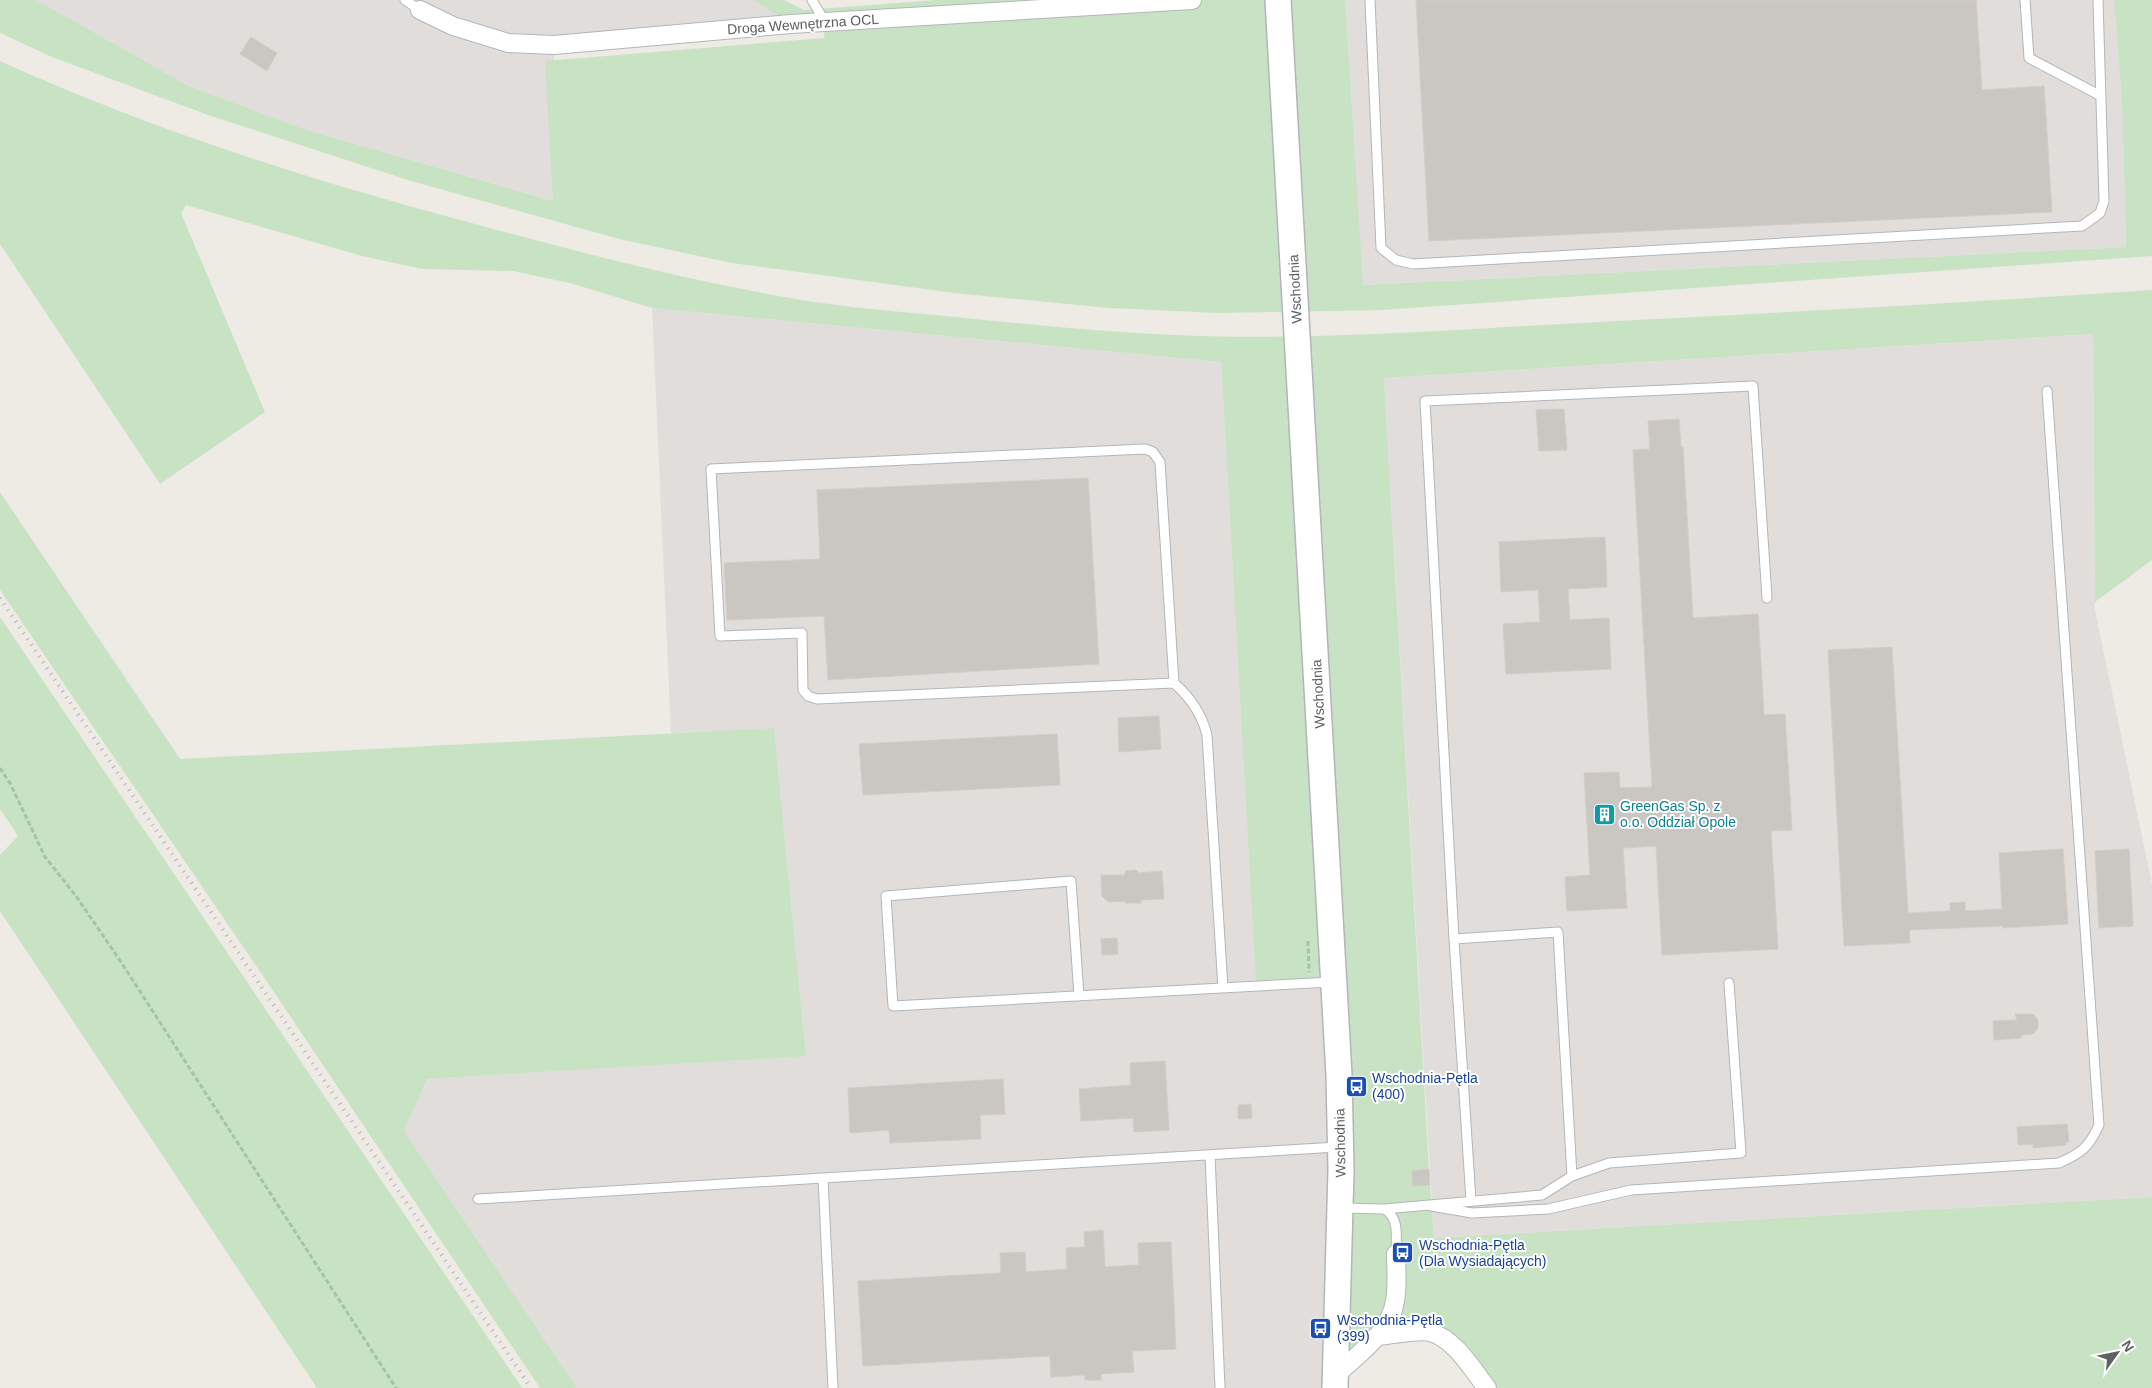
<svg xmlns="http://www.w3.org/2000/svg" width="2152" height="1388" viewBox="0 0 2152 1388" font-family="Arial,sans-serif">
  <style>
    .industrial { fill: #e0ddda }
    .green { fill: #c8e3c4 }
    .building { fill: #cac6c2; stroke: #d2ccc4 }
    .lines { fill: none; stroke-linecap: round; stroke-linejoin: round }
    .lane-casing { stroke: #b3b6b9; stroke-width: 11 }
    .street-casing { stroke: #b3b6b9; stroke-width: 20 }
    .secondary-casing { stroke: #b2b5b9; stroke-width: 28 }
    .path { stroke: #a0c6a5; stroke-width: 3; stroke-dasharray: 5 2.5; stroke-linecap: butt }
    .lane { stroke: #fff; stroke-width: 9 }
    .street { stroke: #fff; stroke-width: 18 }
    .secondary { stroke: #fff; stroke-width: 25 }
    .rail { stroke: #b3b4b4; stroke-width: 4; stroke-dasharray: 1 6; stroke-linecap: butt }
    .labels { text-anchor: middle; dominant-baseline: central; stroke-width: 4; stroke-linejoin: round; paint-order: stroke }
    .street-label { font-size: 14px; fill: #5d6164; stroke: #fff }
    .culture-label { font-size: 14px; fill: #0d838f; stroke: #fff; text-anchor: start }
    .transit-label { font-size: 14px; fill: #164399; stroke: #fff; text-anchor: start }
  </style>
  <rect width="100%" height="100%" fill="#eeebe5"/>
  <path class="industrial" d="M37 0H776L791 24 554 45V201L307 130 187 85Z
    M1345 0H2114L2122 103 2126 247 1362 285Z
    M652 308 1221 362 1256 986 1334 982 1335 1388H577L404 1131 427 1079 806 1055 774 729 671 733Z
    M2093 334 2095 610 2152 885V1197L1434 1238 1384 378Z"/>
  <path class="green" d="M0 0H37L187 85 307 130 553 201 545 61 824 38 825 22 791 24 754 0H784L804 10 938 0H1345L1363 285 2126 247 2122 103 2114 0H2152V256L1383 310 1218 313 1109 308 954 293 732 263 619 239 411 181 208 115 52 57 0 33Z
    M0 61C150 129 309 180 468 222 574 251 681 279 790 298 847 308 906 312 965 318 1034 325 1103 332 1173 335 1309 341 1445 330 1580 323 1771 313 1961 303 2152 290V560L2095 602 2093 334 1384 378 1429 1169 1412 1171 1413 1186 1430 1185 1434 1238 2152 1197V1388H1487L1444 1338 1377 1336 1336 1375 1334 982 1256 986 1221 362 652 308 570 283 513 271 422 269 362 256 186 205 181 213 265 412 160 484 0 244Z
    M0 492 180 759 774 728 806 1056 427 1079 404 1131 577 1388H540L263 976 0 590Z
    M0 617 522 1388H317L0 911V855L18 836 0 809Z"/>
  <path class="building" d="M1416 0H1976L1982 90 2044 86 2052 212 1429 241Z
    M251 37 277 53 267 71 240 54Z
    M1564 409 1567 450 1539 451 1536 410Z
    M1679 419 1681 447H1683L1693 618 1758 614 1764 715 1785 714 1792 830 1771 831 1778 949 1662 955 1656 846 1623 848 1627 908 1567 911 1565 877 1590 875 1584 773 1619 772 1620 788 1652 787 1633 450 1650 449 1648 421Z
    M1088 478 1099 664 828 680 824 616 727 620 724 563 820 559 817 490Z
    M1605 537 1607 587 1568 589 1570 620 1609 618 1611 669 1506 674 1503 624 1540 622 1538 590 1501 592 1499 542Z
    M1892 647 1908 913 1950 911V903L1965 902V911L2002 909 1999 853 2063 849 2068 924 2003 928V926L1909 930 1910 943 1844 946 1828 650Z
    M1159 716 1161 749 1119 752 1118 718Z
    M1057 734 1060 785 863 795 859 744Z
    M2129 849 2133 926 2099 928 2095 851Z
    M1136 870 1139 873 1162 871 1164 899 1141 900V903H1125V901L1108 902 1102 896 1101 875H1124L1126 871Z
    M1117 938 1118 954 1102 955 1101 939Z
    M2015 1014H2033L2038 1020V1028L2033 1034 2022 1035 2021 1038 1994 1040 1993 1021 2017 1020Z
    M1165 1061 1169 1130 1134 1132 1133 1118 1081 1121 1079 1089 1131 1085 1130 1063Z
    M1003 1079 1005 1114 980 1115 981 1139 890 1143 889 1130 850 1133 848 1088Z
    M1251 1104 1252 1118 1238 1119V1105Z
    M2067 1124 2069 1142H2066V1145L2033 1148V1144L2018 1145 2017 1127Z
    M1429 1169 1430 1185 1413 1186 1412 1171Z
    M1103 1230 1105 1267 1139 1265 1138 1243 1171 1242 1176 1349 1132 1351 1134 1372 1101 1374V1380H1085V1375L1051 1377 1050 1356 863 1366 858 1281 1001 1273 1000 1253 1025 1252 1026 1272 1067 1269 1066 1248 1085 1247 1084 1232Z"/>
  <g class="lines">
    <defs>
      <path id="lane" d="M405 0 420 10
        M812 0 825 22
        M1370 0 1381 248 1396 260 1413 264 2082 226 2100 213 2104 201 2098 0
        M2025 0 2029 58 2101 96
        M1174 683 817 699 808 696 803 690 802 633 720 636 711 469 1145 449 1153 452 1160 462 1174 683C1190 697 1202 715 1207 735L1223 988
        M1079 996 1071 881 886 896 893 1006C1039 998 1185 990 1331 982
        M1210 1155 1220 1388
        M1572 1176 1609 1163 1741 1153 1729 983
        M478 1199 823 1178
        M1471 1201 1454 939 1425 401 1753 386 1767 598
        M1431 1206 1472 1213 1548 1209 1631 1190 2059 1163C2082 1153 2089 1147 2099 1125L2047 391
        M1341 1208 1384 1209C1400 1217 1396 1238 1396 1254
        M1384 1209 1542 1195 1572 1176 1558 932 1454 939
        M833 1388 823 1178 1338 1147"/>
      <path id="street" d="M420 10 453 26 508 43 554 45 791 24 1192 0
        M1377 1336C1389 1335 1420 1329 1430 1332 1455 1339 1472 1369 1487 1388
        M1336 1375C1357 1355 1391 1332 1395 1301 1398 1285 1396 1269 1396 1254"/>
      <path id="secondary" d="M1278 0 1339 1075 1341 1170 1335 1388"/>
    </defs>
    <use href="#lane" class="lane-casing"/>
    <use href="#street" class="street-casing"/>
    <use href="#secondary" class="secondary-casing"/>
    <path class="path" d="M0 768 11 785 45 857 76 896 121 962 396 1388
      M1308 941 1309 972"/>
    <use href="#lane" class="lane"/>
    <use href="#street" class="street"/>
    <use href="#secondary" class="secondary"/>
    <path class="rail" d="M0 598 531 1388"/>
  </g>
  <defs>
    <symbol id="building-square" viewBox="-11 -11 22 22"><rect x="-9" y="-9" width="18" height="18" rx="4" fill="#0f9aa8" stroke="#fff"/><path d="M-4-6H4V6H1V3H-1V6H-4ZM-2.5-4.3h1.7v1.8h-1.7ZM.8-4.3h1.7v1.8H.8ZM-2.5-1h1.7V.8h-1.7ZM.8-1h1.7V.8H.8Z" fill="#fff"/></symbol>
    <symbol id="bus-square" viewBox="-11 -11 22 22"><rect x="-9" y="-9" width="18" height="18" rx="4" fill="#1a4fb4" stroke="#fff"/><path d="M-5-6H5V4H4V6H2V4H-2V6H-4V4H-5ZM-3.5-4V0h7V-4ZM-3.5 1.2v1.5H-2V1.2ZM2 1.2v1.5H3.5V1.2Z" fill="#fff"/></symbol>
  </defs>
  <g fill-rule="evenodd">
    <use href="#building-square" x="1592" y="802" width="25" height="25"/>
    <use href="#bus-square" x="1344" y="1074" width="25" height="25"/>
    <use href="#bus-square" x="1390" y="1240" width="25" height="25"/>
    <use href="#bus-square" x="1308" y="1316" width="25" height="25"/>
  </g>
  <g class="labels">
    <g class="street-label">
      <text transform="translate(803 24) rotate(-4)">Droga Wewnętrzna OCL</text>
      <text transform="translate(1295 289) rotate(-93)">Wschodnia</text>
      <text transform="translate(1318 694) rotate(-93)">Wschodnia</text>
      <text transform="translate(1340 1143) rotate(-91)">Wschodnia</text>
    </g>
    <g class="culture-label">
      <text x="1620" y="806">GreenGas Sp. z<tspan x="1620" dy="16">o.o. Oddział Opole</tspan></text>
    </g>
    <g class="transit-label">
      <text x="1372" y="1078">Wschodnia-Pętla<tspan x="1372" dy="16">(400)</tspan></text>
      <text x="1419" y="1245">Wschodnia-Pętla<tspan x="1419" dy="16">(Dla Wysiadających)</tspan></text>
      <text x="1337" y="1320">Wschodnia-Pętla<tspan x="1337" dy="16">(399)</tspan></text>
    </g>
  </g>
  <g transform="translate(2117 1353) rotate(57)" stroke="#ffffff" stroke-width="4" paint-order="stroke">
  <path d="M0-4L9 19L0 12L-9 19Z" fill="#5d6164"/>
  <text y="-8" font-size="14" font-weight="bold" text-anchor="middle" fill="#5d6164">N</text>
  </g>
</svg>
